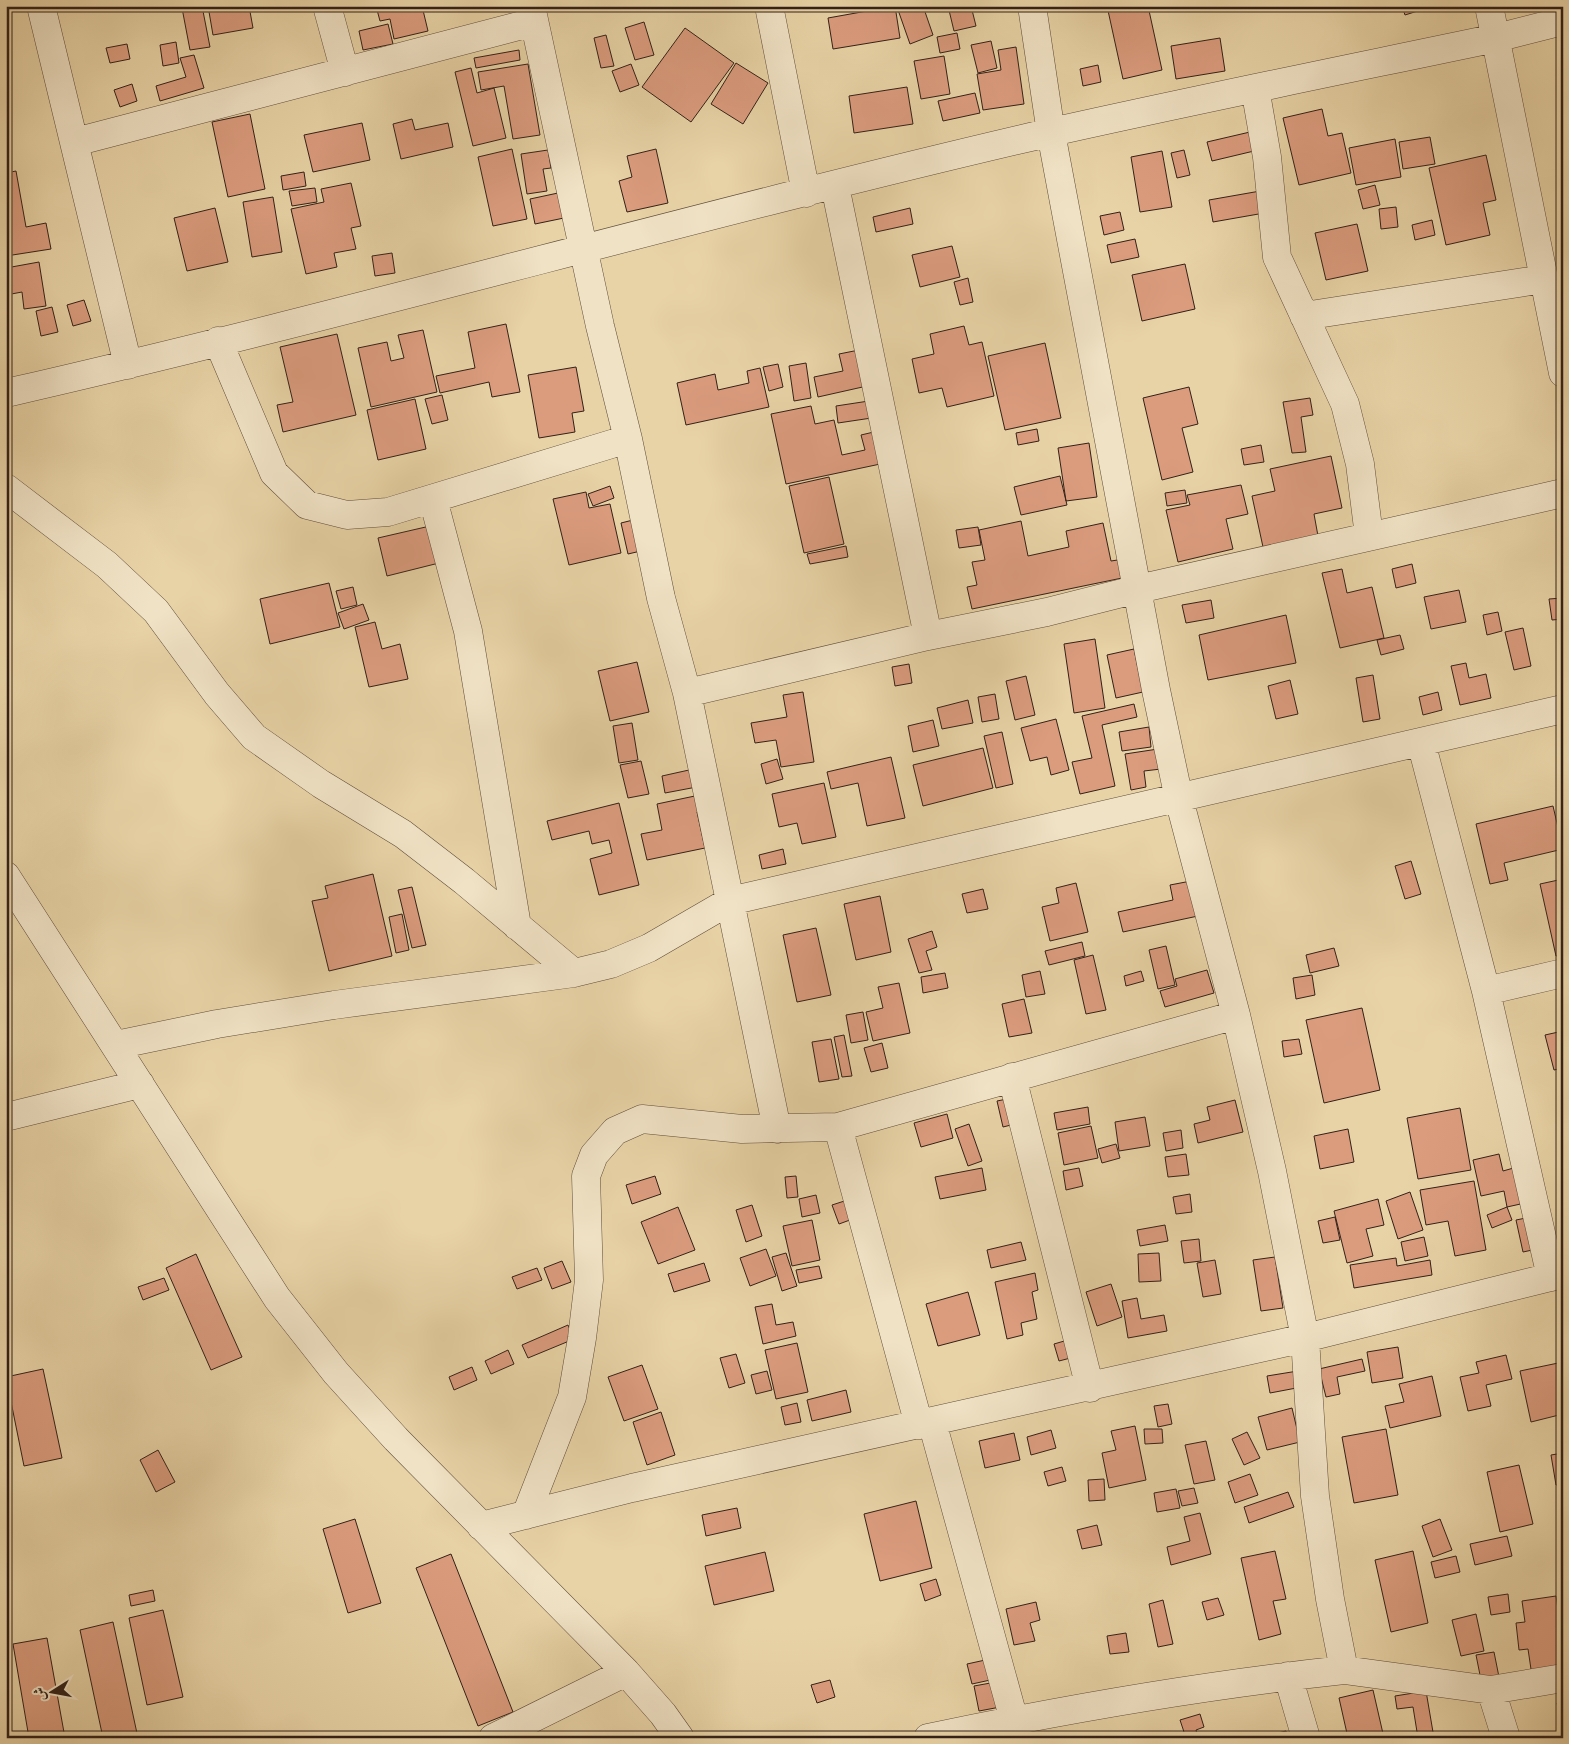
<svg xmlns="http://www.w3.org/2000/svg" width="1569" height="1744" viewBox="0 0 1569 1744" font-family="'Libre Caslon Text',Amiri,serif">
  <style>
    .building { fill: #db9c7e; stroke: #322018 }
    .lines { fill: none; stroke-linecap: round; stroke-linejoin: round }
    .minor-casing { stroke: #604d3c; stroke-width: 29 }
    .minor { stroke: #f0e2c5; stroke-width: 28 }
  </style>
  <rect width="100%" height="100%" fill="#e8d3a6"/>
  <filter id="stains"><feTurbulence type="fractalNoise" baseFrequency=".004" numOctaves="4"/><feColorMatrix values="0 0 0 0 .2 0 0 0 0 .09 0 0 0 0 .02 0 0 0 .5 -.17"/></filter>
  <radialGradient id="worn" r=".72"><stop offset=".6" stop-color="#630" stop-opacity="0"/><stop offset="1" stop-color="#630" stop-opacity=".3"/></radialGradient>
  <path class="building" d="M152 6H170L153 10Z
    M202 6 210 47 190 50 182 8Z
    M208 6H249L253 28 213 35Z
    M376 6H422L428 31 394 39 390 19 380 21Z
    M895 6 900 38 833 49 828 18Z
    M923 6 933 35 910 44 897 7Z
    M948 6H971L976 26 954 31Z
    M1063 6H1079L1064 10Z
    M1107 6H1148L1162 70 1123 79Z
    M1402 6H1423L1424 9 1405 15Z
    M644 22 654 55 635 60 625 28Z
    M388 24 393 44 363 50 359 31Z
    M685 28 734 63 691 122 642 87Z
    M957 33 960 49 940 53 937 37Z
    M606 35 614 66 601 68 594 38Z
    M1220 38 1225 71 1176 79 1171 46Z
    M991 41 997 68 978 73 971 45Z
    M176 42 179 63 163 66 160 45Z
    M127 44 130 59 110 63 106 48Z
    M1016 47 1024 104 983 110 977 74 1001 70 998 50Z
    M519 50 520 60 476 68 474 58Z
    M194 55 204 88 160 101 156 86 186 77 180 58Z
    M944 56 950 94 921 99 914 61Z
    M736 63 768 83 743 124 711 104Z
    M528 64 540 135 513 139 504 86 481 90 478 72Z
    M631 64 639 85 620 92 612 71Z
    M1098 65 1101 82 1083 86 1080 69Z
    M471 68 477 93 494 88 506 138 473 146 455 72Z
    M132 84 137 101 120 107 114 90Z
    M907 87 913 124 854 133 849 96Z
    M975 93 980 113 943 121 938 101Z
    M1322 109 1328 136 1342 133 1351 173 1299 185 1283 118Z
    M250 114 265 189 228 197 212 122Z
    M412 119 415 130 448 123 453 147 401 159 393 124Z
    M362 123 370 160 313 172 304 135Z
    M1250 132 1254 151 1212 161 1207 142Z
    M1430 137 1435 164 1403 169 1399 142Z
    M1395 139 1401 177 1356 185 1349 148Z
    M512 149 527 219 493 226 478 157Z
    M656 149 668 203 627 212 619 181 632 177 627 156Z
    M548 150 551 168 543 169 547 191 527 194 521 154Z
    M1184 150 1190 175 1177 178 1171 153Z
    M1162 151 1172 207 1140 212 1131 157Z
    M1486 155 1496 200 1483 203 1490 235 1446 245 1429 168Z
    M16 171 26 227 46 223 51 249 6 256V173Z
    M304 172 306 186 283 190 281 176Z
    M351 183 361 226 351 228 356 249 334 253 337 267 306 274 291 209 324 202 321 189Z
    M1375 185 1380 205 1363 209 1358 190Z
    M315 188 317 202 292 206 289 191Z
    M1266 190 1270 212 1213 222 1209 200Z
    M558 193 564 218 535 224 530 199Z
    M273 197 282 252 252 257 243 202Z
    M1396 207 1398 227 1381 229 1379 209Z
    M215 208 228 262 187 271 174 218Z
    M910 208 913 224 876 232 873 217Z
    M1120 212 1124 230 1104 235 1100 216Z
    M1432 220 1435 235 1415 240 1412 225Z
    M1357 224 1368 271 1326 280 1315 233Z
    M1135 239 1139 257 1111 263 1107 245Z
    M952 246 960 277 920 287 912 255Z
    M392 253 395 273 375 276 372 256Z
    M39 262 46 306 24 309 22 292 6 295V268Z
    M1185 264 1195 309 1142 321 1132 275Z
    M968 278 973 302 960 305 954 282Z
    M84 300 91 321 73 326 67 305Z
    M52 307 58 332 41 336 36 311Z
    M506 324 520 392 492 397 489 382 440 393 436 376 475 368 468 332Z
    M964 326 969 345 982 342 994 396 947 407 942 388 919 393 912 359 934 354 930 334Z
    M423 330 437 392 371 407 358 348 387 342 391 361 404 358 398 335Z
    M337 334 356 415 283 432 277 405 293 402 280 347Z
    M1045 343 1061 418 1005 430 988 356Z
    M859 350 867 386 818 397 814 377 843 371 839 354Z
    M806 363 811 398 794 401 789 366Z
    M778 364 783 387 769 391 763 367Z
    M576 367 584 411 572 413 575 432 539 438 528 375Z
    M760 368 769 407 686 425 677 383 715 374 718 390 749 383 747 371Z
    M1189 387 1198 424 1182 428 1193 472 1162 480 1143 398Z
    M442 395 448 420 432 424 425 399Z
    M1310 398 1313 415 1301 417 1306 452 1292 453 1283 402Z
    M415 399 426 449 378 460 367 410Z
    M882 399 885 416 838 423 836 406Z
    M811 406 815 424 834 420 842 455 865 450 861 435 878 431 885 463 786 484 771 414Z
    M1037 429 1039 441 1018 445 1016 433Z
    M1089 443 1097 497 1066 501 1058 448Z
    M1261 445 1264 462 1244 465 1241 449Z
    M1331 456 1342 508 1314 514 1318 536 1263 547 1252 496 1275 491 1270 469Z
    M1060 476 1067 505 1021 515 1014 487Z
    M829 477 844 544 804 553 789 486Z
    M1241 485 1248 514 1226 519 1233 549 1178 562 1166 510 1190 505 1187 495Z
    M610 486 614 498 593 506 588 494Z
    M1185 490 1187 503 1167 506 1165 493Z
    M586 492 589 508 610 504 621 553 569 565 553 499Z
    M637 519 645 550 628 554 621 523Z
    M1021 521 1028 556 1069 547 1066 531 1103 523 1111 561 1124 559 1127 577 972 609 967 587 977 585 972 562 985 560 979 530Z
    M430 526 439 563 387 576 378 538Z
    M978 527 981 545 959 548 956 530Z
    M846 546 848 557 810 564 807 554Z
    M1412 564 1416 583 1396 588 1392 569Z
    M1342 569 1347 593 1372 587 1384 638 1340 648 1322 573Z
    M329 583 340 627 270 644 260 599Z
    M353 587 357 605 341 609 336 591Z
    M1459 590 1466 622 1431 629 1424 597Z
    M1563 598V619L1552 620 1549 599Z
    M1211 600 1214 618 1186 623 1182 605Z
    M363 604 369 620 344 629 338 613Z
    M1498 612 1502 631 1487 635 1483 615Z
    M1286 615 1296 663 1208 680 1199 635Z
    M375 622 382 649 400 644 408 679 369 687 355 627Z
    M1523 628 1531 666 1514 670 1505 632Z
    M1400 635 1404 649 1381 655 1377 640Z
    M1095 639 1105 708 1074 713 1064 644Z
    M1134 649 1143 692 1116 698 1107 655Z
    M637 662 649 712 610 721 598 671Z
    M1466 663 1469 678 1486 674 1491 698 1460 705 1451 666Z
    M909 664 912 683 895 686 892 667Z
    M1373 675 1380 719 1363 722 1356 678Z
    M1026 676 1035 715 1015 720 1006 681Z
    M1290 680 1298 714 1276 719 1268 686Z
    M803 692 814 762 781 767 776 740 755 743 751 723 787 717 783 695Z
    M1438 692 1442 710 1423 715 1419 697Z
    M995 694 999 719 982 722 978 697Z
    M968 700 973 723 942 729 937 708Z
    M1134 704 1137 717 1102 725 1115 786 1080 794 1072 762 1092 758 1082 716Z
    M1056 719 1069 770 1051 775 1047 757 1030 761 1021 728Z
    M933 720 939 746 913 752 908 726Z
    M632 723 638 760 619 763 613 726Z
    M1149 727 1151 747 1122 751 1119 732Z
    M1002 732 1013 784 996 788 984 736Z
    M983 748 993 788 923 806 913 765Z
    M1158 749 1161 769 1144 771 1146 787 1131 790 1125 754Z
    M891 757 905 818 867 826 858 783 831 789 827 772Z
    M777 759 783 779 766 784 761 764Z
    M641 761 649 794 628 798 620 765Z
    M698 768 702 786 665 793 662 776Z
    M824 783 836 837 802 844 797 823 779 827 772 794Z
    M709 793 712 808 697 812 705 848 647 860 641 834 662 830 657 804Z
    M619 803 639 885 599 895 590 859 612 853 609 840 592 844 589 831 552 840 547 821Z
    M1553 806 1563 849 1504 863 1508 880 1490 884 1476 824Z
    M783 849 786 864 762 869 759 855Z
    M1411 861 1421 894 1405 899 1395 866Z
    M373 874 392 956 329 971 312 901 328 898 325 886Z
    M1563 879V954L1556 956 1540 884Z
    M1191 881 1198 916 1123 932 1118 912 1173 900 1170 885Z
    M1076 883 1088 932 1050 941 1042 907 1059 903 1056 888Z
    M412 887 426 945 412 948 398 890Z
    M983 889 988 909 967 913 962 894Z
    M880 896 891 952 856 960 844 904Z
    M402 914 409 950 396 953 389 917Z
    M816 928 831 995 797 1002 783 935Z
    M932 931 937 947 926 951 932 970 919 973 908 939Z
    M1082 942 1085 956 1049 965 1045 951Z
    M1166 946 1175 985 1158 989 1149 950Z
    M1334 948 1339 966 1310 973 1306 955Z
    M1093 955 1106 1010 1086 1014 1074 960Z
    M1207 970 1214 993 1165 1007 1160 991 1177 986 1175 979Z
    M1040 971 1045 994 1026 997 1022 975Z
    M1141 971 1144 981 1126 986 1124 976Z
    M945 973 948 988 923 993 921 977Z
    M1312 975 1315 995 1296 999 1293 978Z
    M899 983 910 1033 873 1041 866 1012 883 1008 878 987Z
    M1024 999 1032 1033 1009 1037 1002 1004Z
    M1362 1008 1380 1090 1324 1103 1306 1020Z
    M863 1012 868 1040 851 1043 846 1015Z
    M1563 1031V1068L1554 1070 1545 1035Z
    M844 1035 852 1076 842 1077 834 1037Z
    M831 1039 839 1079 819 1082 812 1042Z
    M1299 1039 1302 1054 1284 1057 1282 1041Z
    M882 1043 888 1068 871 1072 864 1048Z
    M1017 1097 1023 1122 1003 1127 997 1101Z
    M1235 1100 1243 1132 1198 1143 1194 1124 1210 1120 1207 1107Z
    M1088 1107 1090 1124 1057 1130 1054 1113Z
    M1460 1108 1471 1170 1418 1179 1407 1118Z
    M947 1114 953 1138 921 1147 914 1123Z
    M1145 1117 1150 1146 1119 1151 1115 1122Z
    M969 1124 982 1161 968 1166 955 1129Z
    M1091 1126 1098 1158 1064 1165 1058 1133Z
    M1348 1129 1354 1162 1320 1169 1314 1136Z
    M1181 1130 1183 1148 1166 1151 1163 1133Z
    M1116 1144 1120 1158 1102 1163 1098 1149Z
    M1186 1154 1189 1175 1168 1177 1165 1157Z
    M1499 1154 1503 1171 1517 1167 1525 1203 1507 1207 1504 1191 1481 1196 1473 1160Z
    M982 1168 986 1190 940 1199 935 1177Z
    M1079 1168 1083 1186 1066 1190 1063 1171Z
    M655 1176 661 1194 632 1204 626 1185Z
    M796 1176 798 1197 787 1198 785 1177Z
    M1474 1181 1486 1250 1455 1256 1448 1221 1426 1225 1420 1190Z
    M1410 1192 1423 1230 1398 1239 1386 1201Z
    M1190 1194 1192 1212 1176 1214 1173 1197Z
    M816 1195 820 1213 802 1217 799 1199Z
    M863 1195 869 1213 839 1224 832 1205Z
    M1378 1199 1384 1225 1366 1229 1373 1256 1347 1263 1334 1211Z
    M752 1205 762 1236 746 1242 736 1210Z
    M678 1207 695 1250 658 1264 641 1222Z
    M1507 1207 1512 1220 1492 1228 1487 1215Z
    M1335 1217 1340 1240 1323 1243 1318 1221Z
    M1531 1217 1537 1249 1523 1252 1516 1220Z
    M812 1220 820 1260 792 1266 783 1226Z
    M1165 1225 1168 1241 1140 1246 1137 1230Z
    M1424 1237 1428 1256 1405 1261 1401 1242Z
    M1199 1239 1201 1261 1184 1263 1181 1241Z
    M1021 1242 1026 1260 991 1268 987 1250Z
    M766 1249 776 1276 750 1286 740 1258Z
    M786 1253 797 1286 782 1291 772 1257Z
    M1159 1253 1161 1281 1139 1282 1138 1254Z
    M196 1254 242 1357 211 1370 166 1268Z
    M1275 1257 1283 1308 1261 1311 1253 1260Z
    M1396 1258 1397 1266 1430 1260 1432 1275 1354 1288 1350 1265Z
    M1215 1260 1221 1294 1203 1297 1197 1263Z
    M562 1261 571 1282 552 1289 544 1268Z
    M704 1263 710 1281 674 1292 668 1274Z
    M819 1266 822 1278 799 1283 796 1270Z
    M537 1268 542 1280 517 1289 512 1277Z
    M1035 1273 1038 1290 1032 1292 1037 1319 1021 1323 1023 1335 1007 1339 995 1282Z
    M164 1278 169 1290 143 1300 138 1287Z
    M1111 1284 1122 1317 1097 1326 1086 1292Z
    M968 1292 980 1335 938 1346 926 1304Z
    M1137 1298 1141 1319 1164 1315 1167 1331 1128 1338 1122 1301Z
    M772 1304 776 1325 793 1322 796 1336 763 1344 755 1307Z
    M568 1325 574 1339 528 1358 522 1345Z
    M1078 1337 1082 1355 1059 1361 1054 1344Z
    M797 1343 808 1392 776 1399 765 1350Z
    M1398 1347 1403 1378 1372 1383 1367 1352Z
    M508 1350 514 1364 491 1374 485 1361Z
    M736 1354 745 1383 729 1388 720 1358Z
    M1506 1355 1512 1379 1486 1385 1491 1406 1468 1411 1460 1377 1479 1373 1476 1362Z
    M1362 1359 1365 1371 1337 1377 1340 1394 1326 1397 1319 1369Z
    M1563 1362V1414L1531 1422 1520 1371Z
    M642 1365 658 1409 624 1421 608 1377Z
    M472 1367 477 1380 454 1390 449 1377Z
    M43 1369 62 1458 24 1466 6 1377Z
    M1304 1370 1307 1386 1270 1393 1267 1376Z
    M767 1371 772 1390 756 1394 751 1375Z
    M1432 1376 1441 1416 1390 1428 1385 1406 1404 1402 1399 1384Z
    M846 1390 851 1412 812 1421 807 1400Z
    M797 1403 801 1422 785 1425 781 1407Z
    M1168 1404 1172 1424 1158 1427 1154 1406Z
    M1292 1408 1300 1442 1267 1450 1258 1417Z
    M661 1412 675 1455 647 1465 633 1422Z
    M1563 1421V1443L1558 1422Z
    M1135 1426 1146 1480 1109 1488 1102 1453 1116 1450 1111 1431Z
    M1144 1429H1162L1163 1443 1145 1444Z
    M1386 1429 1398 1495 1354 1503 1342 1437Z
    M1051 1430 1056 1448 1031 1455 1027 1437Z
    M1247 1432 1260 1458 1244 1465 1232 1439Z
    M1014 1433 1020 1460 985 1468 979 1441Z
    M1206 1441 1215 1480 1194 1484 1185 1445Z
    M158 1450 175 1482 156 1492 140 1460Z
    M1563 1453V1484L1556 1485 1551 1455Z
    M1519 1465 1533 1524 1500 1532 1487 1472Z
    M1062 1467 1066 1481 1048 1486 1044 1472Z
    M1250 1474 1258 1495 1235 1503 1228 1482Z
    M1104 1479 1105 1500 1089 1501 1088 1480Z
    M1194 1488 1198 1503 1182 1506 1178 1491Z
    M1176 1489 1180 1508 1157 1512 1154 1493Z
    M1288 1492 1294 1507 1249 1523 1244 1507Z
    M916 1501 932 1568 880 1581 864 1514Z
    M737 1508 741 1528 706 1536 702 1515Z
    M1200 1513 1211 1554 1171 1565 1167 1547 1190 1541 1184 1517Z
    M355 1519 381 1603 348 1613 323 1529Z
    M1440 1519 1452 1550 1433 1557 1422 1526Z
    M1097 1525 1102 1545 1082 1549 1077 1530Z
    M1507 1536 1512 1556 1475 1565 1470 1544Z
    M1275 1551 1286 1599 1273 1601 1281 1634 1259 1640 1241 1558Z
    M1413 1551 1428 1623 1391 1632 1375 1560Z
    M765 1552 774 1591 714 1605 705 1566Z
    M451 1554 513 1712 478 1726 416 1568Z
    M1456 1556 1460 1572 1435 1578 1431 1562Z
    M936 1579 941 1595 925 1601 920 1584Z
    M153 1590 155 1601 131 1606 129 1595Z
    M1508 1594 1510 1612 1491 1615 1488 1597Z
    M1556 1596 1563 1642V1672L1532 1676 1528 1649 1519 1650 1516 1623 1525 1622 1522 1601Z
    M1218 1598 1224 1615 1207 1620 1202 1602Z
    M1163 1600 1173 1644 1158 1647 1149 1604Z
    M1036 1602 1040 1620 1030 1623 1035 1641 1014 1645 1006 1609Z
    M163 1610 183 1697 147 1705 129 1618Z
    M1476 1614 1484 1651 1461 1656 1452 1620Z
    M113 1622 138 1738H103L80 1630Z
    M1126 1633 1129 1652 1110 1654 1107 1636Z
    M47 1638 65 1738H29L13 1644Z
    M1494 1652 1499 1677 1481 1680 1476 1655Z
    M999 1657 1004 1677 972 1684 967 1664Z
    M830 1680 835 1697 817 1703 811 1685Z
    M1007 1680 1011 1705 979 1711 974 1686Z
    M1373 1690 1384 1738H1348L1339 1698Z
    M1426 1691 1434 1738H1418L1413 1707 1397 1709 1395 1696Z
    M1563 1702V1727L1557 1703Z
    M1200 1714 1204 1727 1196 1730 1198 1738H1165L1184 1732 1180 1720Z
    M1286 1731 1287 1738H1265V1736Z"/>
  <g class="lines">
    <defs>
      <path id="minor" d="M41 6 128 365
        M327 6 345 72
        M531 6 600 326 628 439 661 598 687 693 777 1129
        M769 6 806 193
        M1032 6 1051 133 1156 690 1179 799 1236 1015 1272 1171 1305 1338 1315 1496 1330 1599 1344 1670 1491 1690 1563 1678
        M1489 6 1563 373
        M1255 88 1267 157 1277 257 1345 404 1360 464 1369 536
        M75 142 534 22
        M835 186 928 636
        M1304 316 1544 279
        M218 341 274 473 307 505 347 515 388 512 628 439
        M6 393C356 313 702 213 1052 132 1199 99 1348 69 1496 38L1563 21
        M6 488 107 565 156 611 217 694 254 737 321 784 403 834 464 881 574 973
        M433 499 468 631 517 926
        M687 693 928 636 1047 612 1138 589 1563 493
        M1421 742 1486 991 1551 1277
        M6 876 277 1298 336 1373 396 1439 626 1672 663 1714 680 1738
        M1486 991 1563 973
        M116 1045 217 1024 334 1005 574 973 611 964 649 948 730 901 1563 709
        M1012 1077 1090 1388
        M6 1117 140 1084
        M838 1127 919 1425
        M932 1422 1014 1720
        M526 1515 572 1397 582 1338 589 1280 586 1176 594 1155 615 1131 642 1119 742 1129 838 1127 1236 1015
        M481 1526 632 1488 1305 1338 1563 1274
        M1288 1676 1306 1738
        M1491 1690 1506 1738
        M493 1738 626 1672
        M928 1738C1065 1709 1204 1685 1344 1670"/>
    </defs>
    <use href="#minor" class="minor-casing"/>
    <use href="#minor" class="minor"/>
  </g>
  <rect width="1569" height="1744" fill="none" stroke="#e8d3a6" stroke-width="25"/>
  <rect x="8" y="8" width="1554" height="1729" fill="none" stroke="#322018" stroke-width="2.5"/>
  <rect x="12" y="12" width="1544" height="1719" fill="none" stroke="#322018"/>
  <g transform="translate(52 1692) rotate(259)" stroke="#f0e2c5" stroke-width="4" paint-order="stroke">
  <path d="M0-4L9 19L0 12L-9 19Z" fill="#322018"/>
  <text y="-8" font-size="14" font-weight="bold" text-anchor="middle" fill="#322018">ش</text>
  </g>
  <rect width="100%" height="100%" filter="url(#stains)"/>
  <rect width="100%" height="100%" fill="url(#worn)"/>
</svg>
